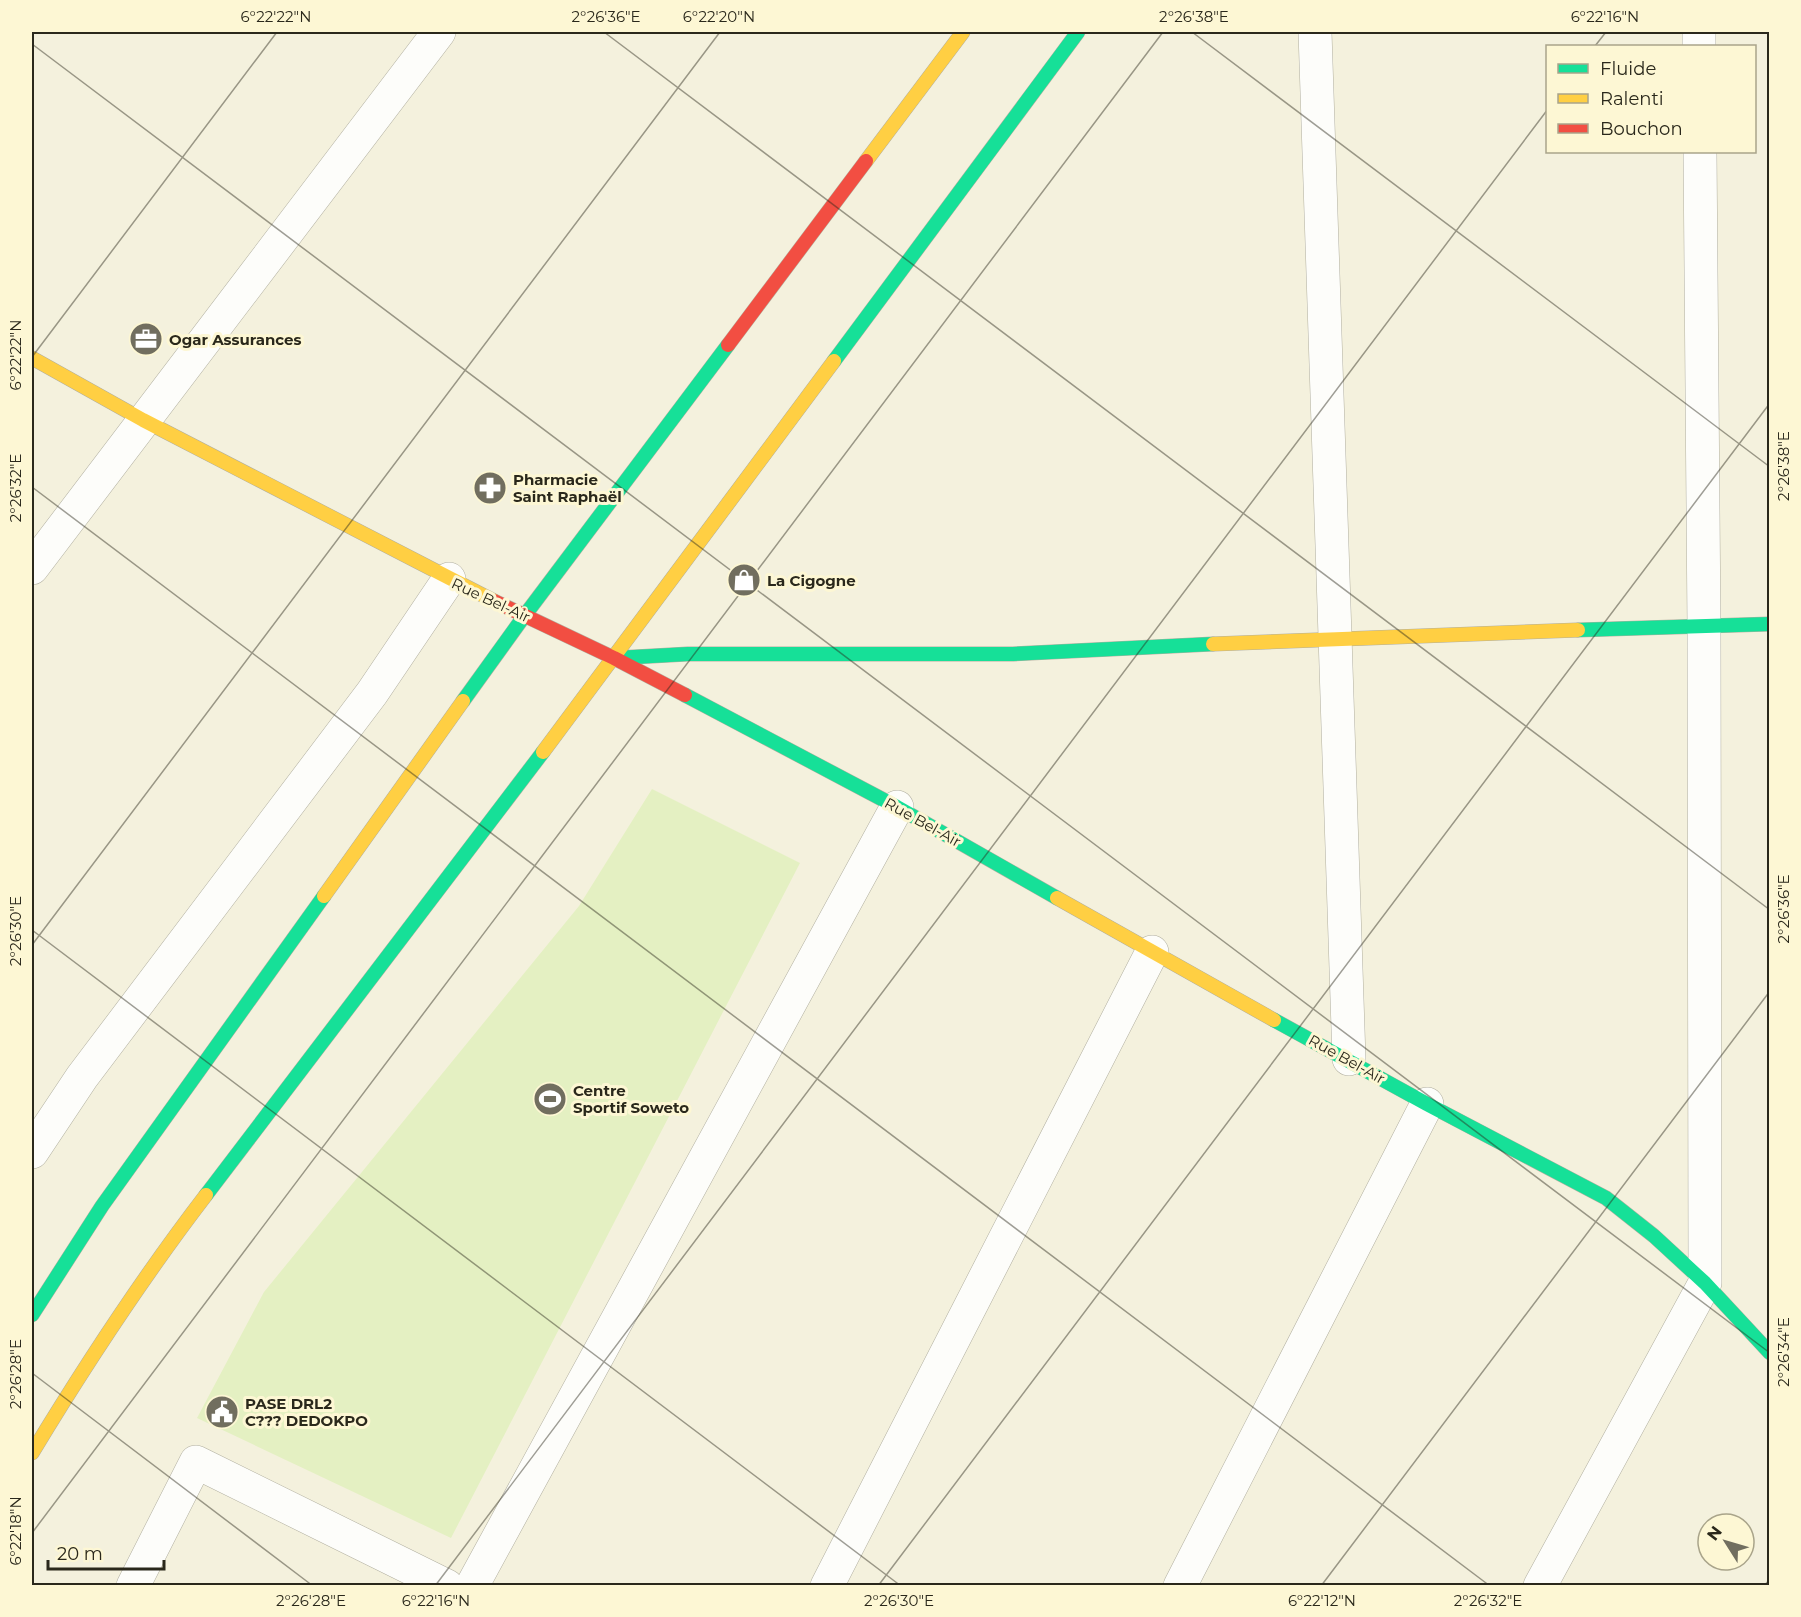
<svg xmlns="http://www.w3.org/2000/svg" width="1801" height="1617" viewBox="0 0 1801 1617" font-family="Montserrat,sans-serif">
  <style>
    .garden { fill: #e4f0c2 }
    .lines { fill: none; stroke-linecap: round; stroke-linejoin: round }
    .street-casing { stroke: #b1afa0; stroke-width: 34 }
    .fast-casing { stroke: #b1afa0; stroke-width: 15 }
    .slow-casing { stroke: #b1afa0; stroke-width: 15 }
    .jam-casing { stroke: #b1afa0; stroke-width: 15 }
    .street { stroke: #fdfdfa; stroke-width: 33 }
    .fast { stroke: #16e098; stroke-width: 14 }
    .slow { stroke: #ffcf43; stroke-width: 14 }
    .jam { stroke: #f24e42; stroke-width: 14 }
    .ticks { fill: none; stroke: #2a281b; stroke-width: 1.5; stroke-opacity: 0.45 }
    .labels { text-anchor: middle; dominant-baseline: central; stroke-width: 6; stroke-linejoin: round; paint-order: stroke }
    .poi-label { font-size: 15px; font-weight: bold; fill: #2a281b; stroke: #fdf7d4; text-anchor: start }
    .street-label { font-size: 15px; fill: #2a281b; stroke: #fdf7d4 }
    .neatline { fill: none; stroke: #2a281b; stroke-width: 2 }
    .ticks-label { font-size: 15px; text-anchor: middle; fill: #2a281b }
  </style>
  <rect width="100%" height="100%" fill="#f4f1dd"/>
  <path class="garden" d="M652 789 800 863 451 1538 197 1418 264 1292 579 906Z"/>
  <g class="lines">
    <defs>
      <path id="street" d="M1315 32 1349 1059
        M1699 32V46
        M32 568 439 32
        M32 1152 82 1077 372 693 449 579
        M133 1586 196 1462 447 1586
        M472 1586 897 807
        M827 1586 1152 952
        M1180 1586 1427 1104
        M1540 1586 1705 1283 1704 627 1700 152"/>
      <path id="fast" d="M834 361 1078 32
        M1578 630 1770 624
        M616 658 688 654H1013L1213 644
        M685 695 897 807 1057 898
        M463 701 525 615 728 345
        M1274 1020 1427 1104 1606 1198 1654 1236 1705 1283 1770 1353
        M206 1195 543 752
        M32 1315 102 1206 324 896"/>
      <path id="slow" d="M866 161 963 32
        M32 358 143 420 494 601
        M1213 644 1578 630
        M543 752 834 361
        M324 896 463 701
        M1057 898 1274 1020
        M32 1453C86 1364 143 1277 206 1195"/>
      <path id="jam" d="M728 345 866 161
        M494 601 614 658 685 695"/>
    </defs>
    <use href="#street" class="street-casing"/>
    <use href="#fast" class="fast-casing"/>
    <use href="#slow" class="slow-casing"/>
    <use href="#jam" class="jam-casing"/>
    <use href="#street" class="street"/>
    <use href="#fast" class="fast"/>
    <use href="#slow" class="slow"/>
    <use href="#jam" class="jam"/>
  </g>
  <path class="ticks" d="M604 32 1770 910M1192 32 1770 467M32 44 1770 1353M1595 46 1606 32M32 357 277 32M32 487 1490 1586M32 930 901 1586M32 945 720 32M32 1373 313 1586M32 1533 1163 32M435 1586 1548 109M878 1586 1770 403M1321 1586 1770 991M1764 1586 1770 1579"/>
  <defs>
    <symbol id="office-disc" viewBox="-11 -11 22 22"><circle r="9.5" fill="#716e5f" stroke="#fdf7d4"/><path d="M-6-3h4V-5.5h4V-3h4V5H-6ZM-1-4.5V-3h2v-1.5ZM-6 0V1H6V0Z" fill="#fff"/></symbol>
    <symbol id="pharmacy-disc" viewBox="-11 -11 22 22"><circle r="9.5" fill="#716e5f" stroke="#fdf7d4"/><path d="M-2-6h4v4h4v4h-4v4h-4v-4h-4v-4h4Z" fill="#fff"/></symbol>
    <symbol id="shop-disc" viewBox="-11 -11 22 22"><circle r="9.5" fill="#716e5f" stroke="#fdf7d4"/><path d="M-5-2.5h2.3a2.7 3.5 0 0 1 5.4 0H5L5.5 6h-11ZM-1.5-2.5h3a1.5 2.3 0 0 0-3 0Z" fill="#fff"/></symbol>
    <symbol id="stadium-disc" viewBox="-11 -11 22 22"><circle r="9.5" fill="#716e5f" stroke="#fdf7d4"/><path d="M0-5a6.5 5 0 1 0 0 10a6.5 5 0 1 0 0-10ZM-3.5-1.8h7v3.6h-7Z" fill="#fff"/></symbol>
    <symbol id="civic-disc" viewBox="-11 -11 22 22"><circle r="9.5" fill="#716e5f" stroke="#fdf7d4"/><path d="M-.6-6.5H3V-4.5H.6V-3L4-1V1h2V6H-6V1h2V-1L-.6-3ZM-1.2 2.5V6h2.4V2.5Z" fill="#fff"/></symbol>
  </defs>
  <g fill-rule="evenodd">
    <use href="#office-disc" x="127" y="320" width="38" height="38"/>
    <use href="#pharmacy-disc" x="471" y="469" width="38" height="38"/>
    <use href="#shop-disc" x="725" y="561" width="38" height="38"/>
    <use href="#stadium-disc" x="531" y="1080" width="38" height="38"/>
    <use href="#civic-disc" x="203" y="1393" width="38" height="38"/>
  </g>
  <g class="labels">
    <g class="poi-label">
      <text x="169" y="339">Ogar Assurances</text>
      <text x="513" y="479">Pharmacie<tspan x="513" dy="17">Saint Raphaël</tspan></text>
      <text x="767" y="580">La Cigogne</text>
      <text x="573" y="1090">Centre<tspan x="573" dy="17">Sportif Soweto</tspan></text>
      <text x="245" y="1403">PASE DRL2<tspan x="245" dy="17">C??? DEDOKPO</tspan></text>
    </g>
    <g class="street-label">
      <text transform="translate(491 600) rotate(25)">Rue Bel-Air</text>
      <text transform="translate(923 822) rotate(29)">Rue Bel-Air</text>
      <text transform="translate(1347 1059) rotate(29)">Rue Bel-Air</text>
    </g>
  </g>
  <rect width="1801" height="1617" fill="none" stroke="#fdf7d4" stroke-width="66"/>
  <rect x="1546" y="45" width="210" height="108" fill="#fdf7d4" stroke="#a9a48a" stroke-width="1.5"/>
  <rect x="1558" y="64" width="30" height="9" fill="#16e098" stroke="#a9a48a" stroke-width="1.5"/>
  <text x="1600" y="75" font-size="18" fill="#2a281b">Fluide</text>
  <rect x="1558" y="94" width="30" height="9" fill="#ffcf43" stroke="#a9a48a" stroke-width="1.5"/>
  <text x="1600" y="105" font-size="18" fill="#2a281b">Ralenti</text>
  <rect x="1558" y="124" width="30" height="9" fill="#f24e42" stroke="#a9a48a" stroke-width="1.5"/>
  <text x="1600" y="135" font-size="18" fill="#2a281b">Bouchon</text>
  <g transform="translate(1726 1542) rotate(307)"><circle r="28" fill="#fdf7d4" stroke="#a9a48a" stroke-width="1.5"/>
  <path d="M0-4.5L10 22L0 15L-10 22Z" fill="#716e5f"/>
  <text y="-9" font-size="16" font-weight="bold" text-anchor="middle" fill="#2a281b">N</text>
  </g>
  <path d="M48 1560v9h116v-9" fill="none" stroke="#2a281b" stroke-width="3"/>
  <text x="57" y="1560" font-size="18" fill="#2a281b" stroke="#fdf7d4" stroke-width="4.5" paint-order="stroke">20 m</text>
  <rect x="33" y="33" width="1735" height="1551" class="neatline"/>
  <g class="ticks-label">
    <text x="276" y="22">6°22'22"N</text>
    <text x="606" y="22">2°26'36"E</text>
    <text x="719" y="22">6°22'20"N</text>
    <text x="1194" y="22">2°26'38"E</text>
    <text x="1605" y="22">6°22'16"N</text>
    <text transform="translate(16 355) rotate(-90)" y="5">6°22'22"N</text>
    <text transform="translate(1784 466) rotate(-90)" y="5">2°26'38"E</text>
    <text transform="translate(16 488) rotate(-90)" y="5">2°26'32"E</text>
    <text transform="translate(1784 909) rotate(-90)" y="5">2°26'36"E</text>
    <text transform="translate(16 931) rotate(-90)" y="5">2°26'30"E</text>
    <text transform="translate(1784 1352) rotate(-90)" y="5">2°26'34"E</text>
    <text transform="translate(16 1374) rotate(-90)" y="5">2°26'28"E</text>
    <text transform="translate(16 1531) rotate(-90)" y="5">6°22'18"N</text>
    <text x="311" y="1606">2°26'28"E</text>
    <text x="436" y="1606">6°22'16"N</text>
    <text x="899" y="1606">2°26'30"E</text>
    <text x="1322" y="1606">6°22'12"N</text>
    <text x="1488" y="1606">2°26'32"E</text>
  </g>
</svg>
